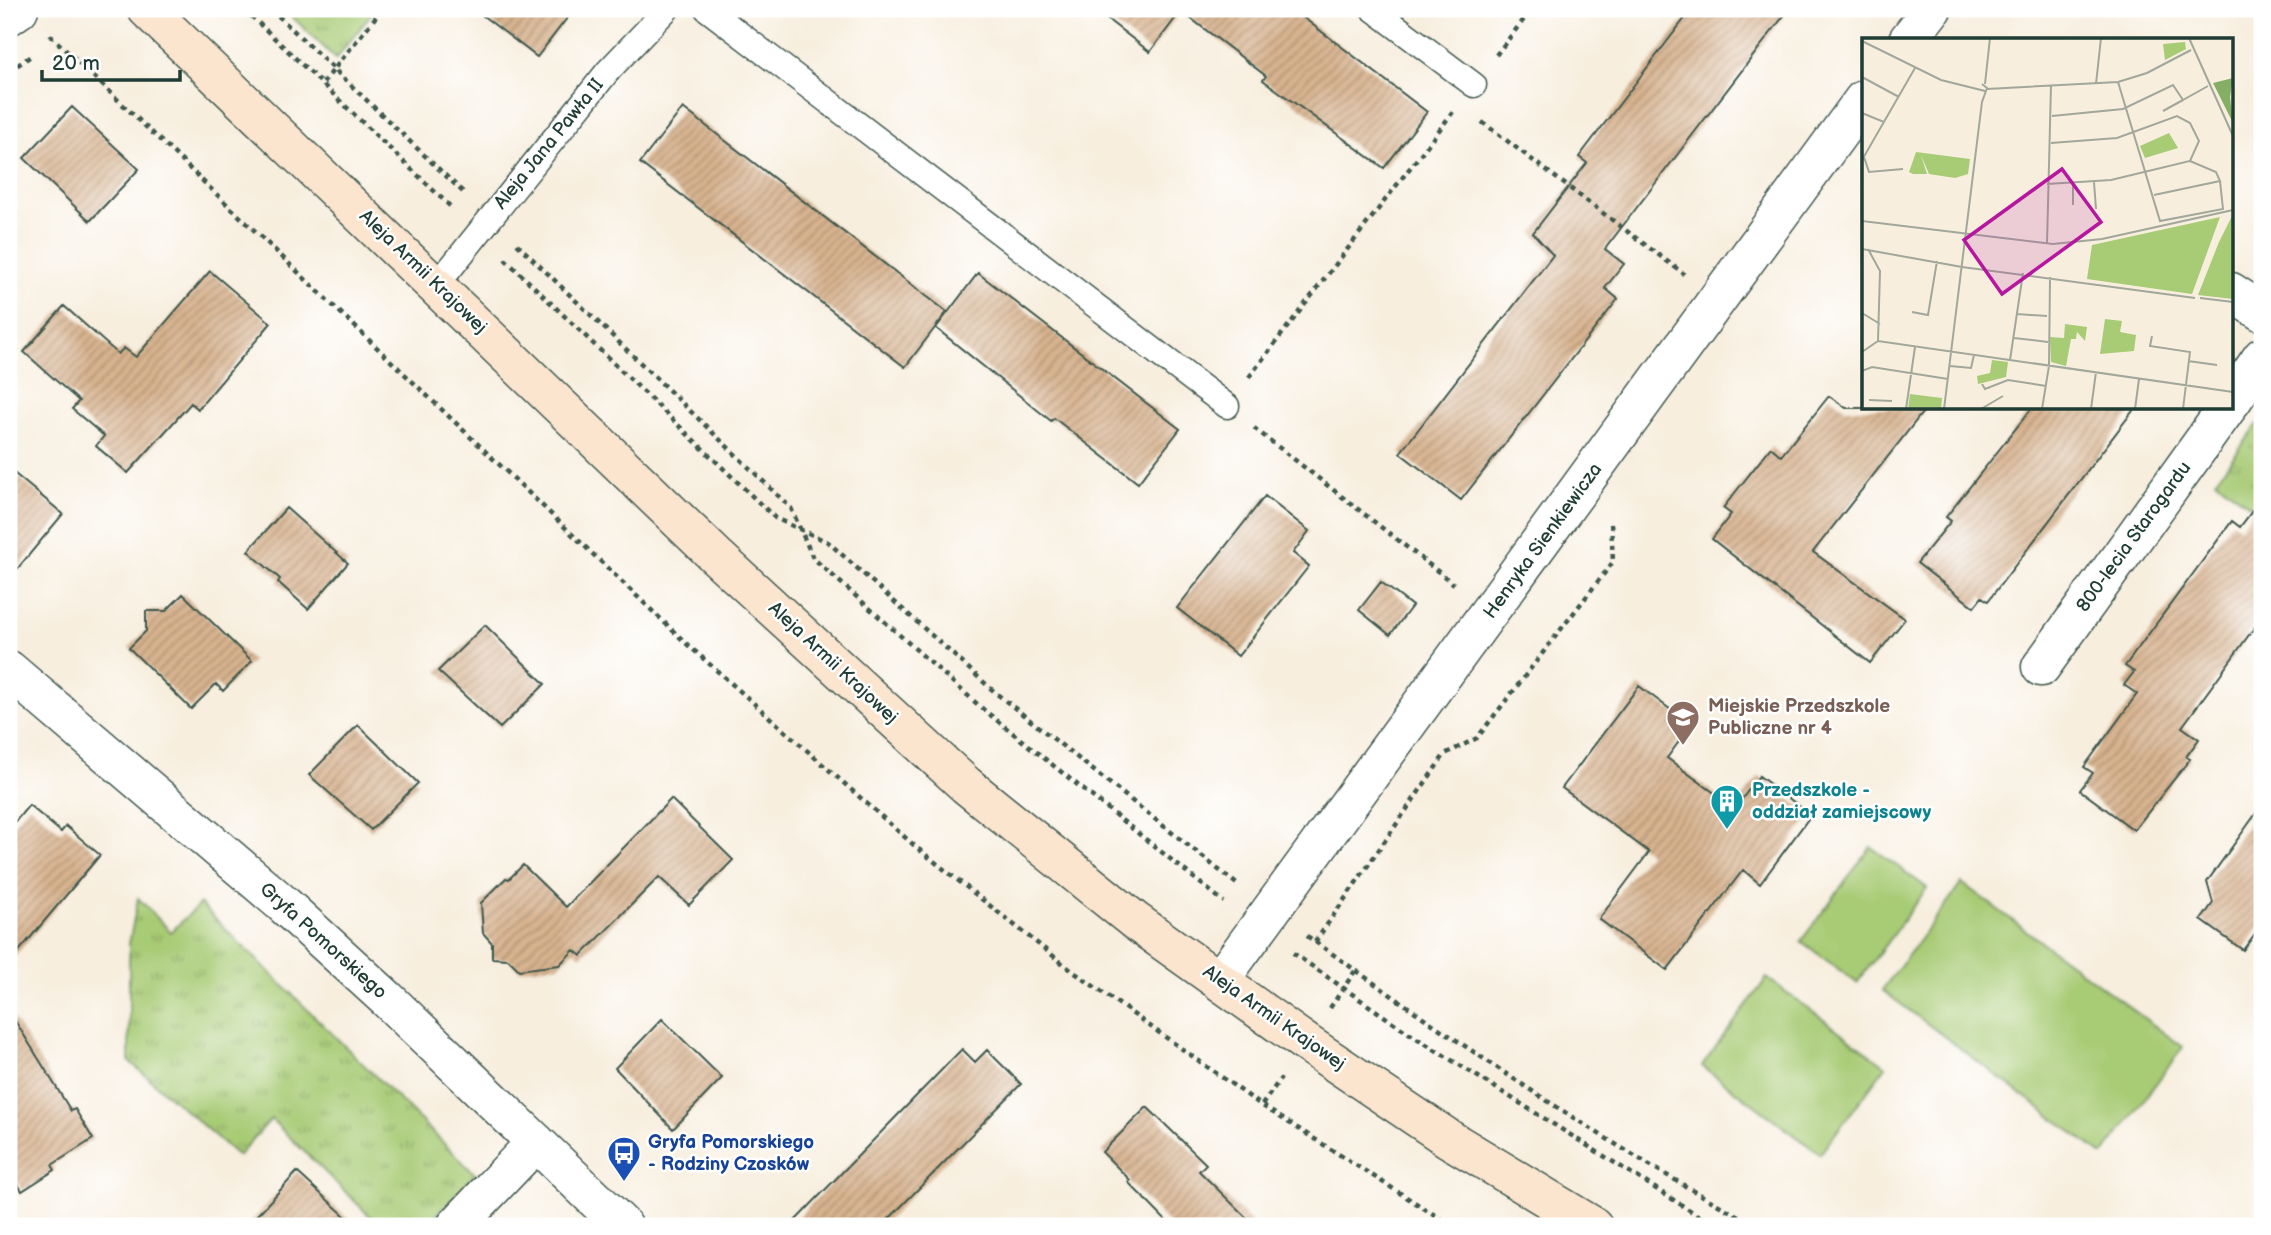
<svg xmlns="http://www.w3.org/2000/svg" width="2271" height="1235" viewBox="0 0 2271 1235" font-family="'Balsamiq Sans',sans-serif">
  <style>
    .grass { fill: url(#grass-tufts); stroke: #648454; stroke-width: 2 }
    .green { fill: #a8cb75; stroke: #648454; stroke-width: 2 }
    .building { fill: url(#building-hatch) }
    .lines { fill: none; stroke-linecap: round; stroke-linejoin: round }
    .lane-casing { stroke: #3f584e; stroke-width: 27 }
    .street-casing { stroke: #3f584e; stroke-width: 41 }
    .secondary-casing { stroke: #3f584e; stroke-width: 41 }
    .path { stroke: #3f584e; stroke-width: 4.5; stroke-dasharray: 5 5; stroke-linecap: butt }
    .lane { stroke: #fff; stroke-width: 24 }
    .street { stroke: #fff; stroke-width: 38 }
    .secondary { stroke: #fbe5cf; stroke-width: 38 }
    .labels { text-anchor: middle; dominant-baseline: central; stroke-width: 5; stroke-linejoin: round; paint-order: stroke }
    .street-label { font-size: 19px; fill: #1f3d34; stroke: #fff }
    .education-label { font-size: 19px; font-weight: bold; fill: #785e54; stroke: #fff; text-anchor: start }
    .culture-label { font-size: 19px; font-weight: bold; fill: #0d838f; stroke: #fff; text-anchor: start }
    .transit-label { font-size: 19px; font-weight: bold; fill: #164399; stroke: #fff; text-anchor: start }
    .inset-road { fill: none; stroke: #a1a79a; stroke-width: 2 }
    .view { fill: #b5179e; fill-opacity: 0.15; stroke: #b5179e; stroke-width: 3.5 }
    .inset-edge { fill: none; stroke: #1f3d34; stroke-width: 3.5 }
  </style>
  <defs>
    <pattern id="grass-tufts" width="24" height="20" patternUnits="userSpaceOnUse" patternTransform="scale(1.75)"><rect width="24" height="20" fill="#a8cb75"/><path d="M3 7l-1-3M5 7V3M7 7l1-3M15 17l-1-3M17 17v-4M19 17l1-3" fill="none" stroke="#88a661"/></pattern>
    <pattern id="building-hatch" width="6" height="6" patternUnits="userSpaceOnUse" patternTransform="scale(1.75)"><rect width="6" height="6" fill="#d8b38f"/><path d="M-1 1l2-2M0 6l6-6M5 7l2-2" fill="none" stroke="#af9376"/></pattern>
  </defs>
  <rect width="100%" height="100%" fill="#fff"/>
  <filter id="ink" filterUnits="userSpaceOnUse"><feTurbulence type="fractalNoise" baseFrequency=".0143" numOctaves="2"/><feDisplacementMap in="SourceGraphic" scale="14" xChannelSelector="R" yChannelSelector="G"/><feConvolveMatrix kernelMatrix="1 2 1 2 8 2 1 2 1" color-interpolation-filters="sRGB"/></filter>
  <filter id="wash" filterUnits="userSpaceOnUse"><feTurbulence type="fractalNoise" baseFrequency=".00686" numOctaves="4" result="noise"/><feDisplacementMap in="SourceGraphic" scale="28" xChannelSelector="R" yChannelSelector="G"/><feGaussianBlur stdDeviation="1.57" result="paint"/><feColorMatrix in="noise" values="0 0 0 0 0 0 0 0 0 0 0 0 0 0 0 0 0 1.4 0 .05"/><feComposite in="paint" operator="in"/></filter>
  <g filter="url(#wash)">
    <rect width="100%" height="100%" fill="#f7eede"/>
    <path class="grass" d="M284 9H375L336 59Z
      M2262 419V514L2216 480Z
      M138 898 171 932 200 904 475 1174 426 1226H380L271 1119 238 1156 129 1061V944Z"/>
    <path class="green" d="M1871 847 1927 888 1857 983 1801 941Z
      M1962 883 2183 1047 2103 1155 1882 990Z
      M1767 978 1886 1066 1820 1154 1702 1066Z"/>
    <g id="blocks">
      <path class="building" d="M474 9H574L537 57Z
        M1094 9H1292L1427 112 1384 168 1263 80 1266 76 1181 11 1150 52Z
        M1692 9H1789L1605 249 1624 264 1605 288 1618 299 1461 500 1400 453 1553 255 1533 233 1587 163 1579 157Z
        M72 107 139 169 90 221 24 158Z
        M683 108 947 312 905 367 640 163Z
        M210 271 271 323 198 409 191 403 128 473 96 446 104 436 72 409 79 401 24 352 64 306 118 354 124 348 136 357Z
        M978 273 1180 429 1138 483 1054 418 1051 421 936 328Z
        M1829 396 1846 408H1926L1813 552 1905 619 1870 663 1712 539 1731 514 1723 508 1771 447 1781 456Z
        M2032 408H2135L1988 601 1982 597 1974 607 1917 563 1951 521 1946 517Z
        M9 469 63 514 9 579Z
        M1265 496 1309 531 1293 553 1309 566 1238 656 1177 608Z
        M2262 498V617L2182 727 2199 739 2186 757 2190 759 2134 830 2080 790 2093 773 2084 767 2137 694 2124 685 2134 672 2125 666 2232 521 2240 527Z
        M286 508 348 563 308 609 278 582 280 579 248 551Z
        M1381 582 1412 606 1390 635 1359 610Z
        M183 594 252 661 223 691 216 684 191 709 129 648 146 631V611H166Z
        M485 625 545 684 500 728 438 671Z
        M1639 686 1691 725 1667 758 1735 808 1759 776 1811 815 1760 884 1743 870 1667 970 1599 919 1649 852 1562 788Z
        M358 725 418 783 371 830 309 775Z
        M671 799 733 860 689 905 659 877 581 956 574 950 559 965 519 970 508 959 492 958V943L483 933 481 903 506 878 509 879 523 865 566 907Z
        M29 805 61 832 66 826 100 855 9 963V829Z
        M2262 805V924L2243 950 2201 920 2213 903 2207 882Z
        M9 1011 71 1111 75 1109 93 1139 52 1165 55 1170 22 1191 9 1170Z
        M662 1019 722 1078 673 1129 615 1068Z
        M962 1049 975 1062 987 1050 1021 1084 882 1226H790Z
        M1147 1107 1206 1164 1199 1171 1255 1226H1171L1128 1182 1130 1180 1102 1152Z
        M297 1172 356 1226H247Z"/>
    </g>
  </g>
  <g filter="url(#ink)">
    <use href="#blocks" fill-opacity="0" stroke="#3f584e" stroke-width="2"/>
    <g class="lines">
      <defs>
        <path id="lane" d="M707 9 1227 406
          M1373 9 1474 85
          M437 285 608 71 667 9"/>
        <path id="street" d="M9 16 19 9
          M1908 40 1932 9
          M2231 292 2262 312
          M2231 402 2262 357
          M2041 667 2227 408
          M9 670 283 904 387 999 623 1226
          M1220 980 1863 100
          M456 1226 536 1142"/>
        <path id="secondary" d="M147 9 716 556 966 785 1135 921 1306 1043 1449 1139 1593 1226"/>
      </defs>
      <use href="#lane" class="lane-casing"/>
      <use href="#street" class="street-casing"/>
      <use href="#secondary" class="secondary-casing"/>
      <path class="path" d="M244 9 453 209
        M271 9 465 194
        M50 35 688 645 916 847 1071 970 1261 1105 1452 1226
        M1496 55 1532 9
        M9 71 31 56
        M323 83 382 9
        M1482 122 1684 274
        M517 244 791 508 813 558 984 710 1224 902
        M505 259 775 518 828 542 997 694 1238 885
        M1249 377 1453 112
        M1254 428 1454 584
        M1307 936C1453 1039 1600 1142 1757 1226
        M1315 942 1445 754 1477 738 1613 562 1611 521
        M1293 953 1407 1032 1715 1226
        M1330 1008 1355 971
        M1262 1105 1281 1078"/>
      <use href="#lane" class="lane"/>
      <use href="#street" class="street"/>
      <use href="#secondary" class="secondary"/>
    </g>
  </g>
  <defs>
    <symbol id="school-pin" viewBox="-11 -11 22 30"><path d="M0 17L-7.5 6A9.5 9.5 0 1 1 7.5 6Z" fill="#8d6e63" stroke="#fff"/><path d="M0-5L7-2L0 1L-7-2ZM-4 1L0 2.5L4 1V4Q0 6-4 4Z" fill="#fff"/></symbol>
    <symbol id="building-pin" viewBox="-11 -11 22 30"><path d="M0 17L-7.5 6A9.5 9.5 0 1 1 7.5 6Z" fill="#0f9aa8" stroke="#fff"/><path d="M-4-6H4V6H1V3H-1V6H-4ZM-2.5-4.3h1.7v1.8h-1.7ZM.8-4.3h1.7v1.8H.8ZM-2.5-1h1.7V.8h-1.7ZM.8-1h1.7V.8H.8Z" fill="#fff"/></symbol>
    <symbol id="bus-pin" viewBox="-11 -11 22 30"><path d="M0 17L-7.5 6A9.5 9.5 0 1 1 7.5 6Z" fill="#1a4fb4" stroke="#fff"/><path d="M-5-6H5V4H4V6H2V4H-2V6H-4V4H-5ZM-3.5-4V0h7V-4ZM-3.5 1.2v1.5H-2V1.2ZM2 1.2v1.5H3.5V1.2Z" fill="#fff"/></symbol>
  </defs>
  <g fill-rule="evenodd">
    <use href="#school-pin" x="1664" y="698" width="38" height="52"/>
    <use href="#building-pin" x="1708" y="782" width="38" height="52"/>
    <use href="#bus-pin" x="605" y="1134" width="38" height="52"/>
  </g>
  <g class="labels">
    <g class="street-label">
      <text transform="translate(549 144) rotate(-51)">Aleja Jana Pawła II</text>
      <text transform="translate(423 272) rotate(44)">Aleja Armii Krajowej</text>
      <text transform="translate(2134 537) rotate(-54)">800-lecia Starogardu</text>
      <text transform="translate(1543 541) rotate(-54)">Henryka Sienkiewicza</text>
      <text transform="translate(833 663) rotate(43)">Aleja Armii Krajowej</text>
      <text transform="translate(323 941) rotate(42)">Gryfa Pomorskiego</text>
      <text transform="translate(1274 1018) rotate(35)">Aleja Armii Krajowej</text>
    </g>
    <g class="education-label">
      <text x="1708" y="706">Miejskie Przedszkole<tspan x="1708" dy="22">Publiczne nr 4</tspan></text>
    </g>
    <g class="culture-label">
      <text x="1752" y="790">Przedszkole -<tspan x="1752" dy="22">oddział zamiejscowy</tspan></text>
    </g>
    <g class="transit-label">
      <text x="648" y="1142">Gryfa Pomorskiego<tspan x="648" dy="22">- Rodziny Czosków</tspan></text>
    </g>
  </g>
  <g transform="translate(1862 38)">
    <rect width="371" height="371" fill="#f7eede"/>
    <path d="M54 114 108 121 106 136 93 140 67 136 59 117 65 136H51L47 134ZM243 281 260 283 258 294 274 297 272 313 238 316ZM203 286 225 289 223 303 215 294 214 301H209L204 328 189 324 188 299 202 300ZM130 322 146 324 144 339 116 346 115 338 128 335Z" fill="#a8cb75"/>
    <path d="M371 40 368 59 371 85 351 45Z" fill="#86af66"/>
    <path d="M247 288 264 297 262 309 245 310 242 300Z" fill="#a8cb75"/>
    <path d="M323 4 324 11 303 22 301 6ZM307 95 316 110 283 120 278 108ZM371 176V261L336 257 357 204ZM358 179 330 256 225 241 230 207ZM48 356 80 360 79 371H46Z" fill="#a8cb75"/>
    <path class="inset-road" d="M327 0 371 98M0 3 79 42 123 53M0 39 37 59M256 44 298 183 361 171 358 143M123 46 128 0M234 46 239 0M125 51 256 44 285 35 329 12M301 73 321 62M0 75 22 84M190 78 261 71 311 47 321 62 346 48M2 119 7 134 41 131M0 122 53 30M232 144 234 171M211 145V167M185 146 249 142 328 123 337 103 328 85 315 78 255 100 189 105M292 157 358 143 354 134 328 123M0 183 191 206 240 201 371 172M185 206 189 47M0 211 100 229 333 260M6 211 18 233 16 303M338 260 371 264M50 274 66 277 75 223M0 275 18 286M155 276 185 278M290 298 288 308 328 314 321 371M152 300 186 304M0 314 16 303 371 354M148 322 161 235M326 323 355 327M88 328 109 330 112 317M0 333 10 329 86 341M120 346 123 351 146 342 184 348M7 362 30 363M44 371 53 309M82 371 120 64 125 50 120 46M119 371 141 358M180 371 187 328 188 239M229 371 234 334M273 371 277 341"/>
    <path class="view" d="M200 131 239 184 140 256 102 202Z"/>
    <rect width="371" height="371" class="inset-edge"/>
  </g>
  <rect width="2271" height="1235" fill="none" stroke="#fff" stroke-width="35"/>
  <path d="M42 70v10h138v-10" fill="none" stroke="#1f3d34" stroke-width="3.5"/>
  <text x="52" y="70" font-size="21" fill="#1f3d34" stroke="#ffffff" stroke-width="5" paint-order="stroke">20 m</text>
</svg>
